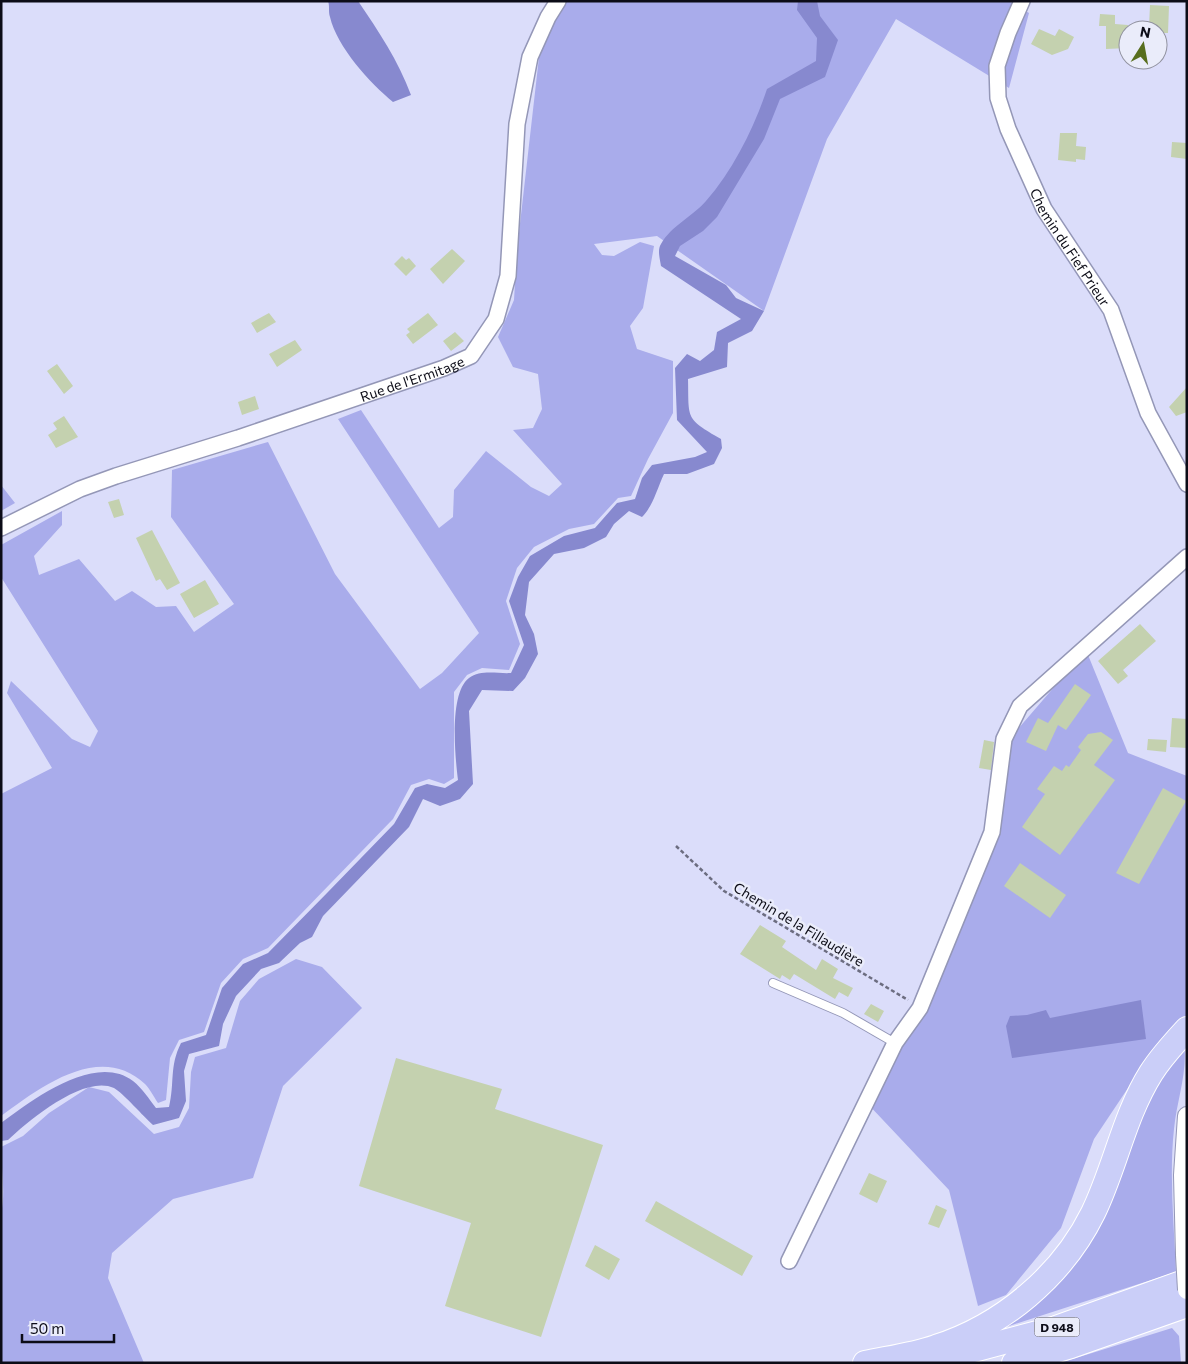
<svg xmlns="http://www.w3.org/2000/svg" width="1188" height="1364" viewBox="0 0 1188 1364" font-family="Commissioner,sans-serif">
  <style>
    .green { fill: #a9aceb }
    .water { fill: #8789cf }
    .building { fill: #c4d1af }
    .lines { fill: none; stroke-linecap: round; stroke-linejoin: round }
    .service-casing { stroke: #9497b7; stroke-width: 10 }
    .minor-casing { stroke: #9497b7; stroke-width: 18 }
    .tertiary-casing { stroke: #9497b7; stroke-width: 20 }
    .trunk-casing { stroke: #fff; stroke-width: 26 }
    .path { stroke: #6c6d80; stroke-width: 2.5; stroke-dasharray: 4 2.5; stroke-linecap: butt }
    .service { stroke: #fff; stroke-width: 8 }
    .minor { stroke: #fff; stroke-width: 15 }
    .tertiary { stroke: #fff; stroke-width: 18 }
    .trunk { stroke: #cacef8; stroke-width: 24 }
    .tertiary-bridge-casing { stroke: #9497b7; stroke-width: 20; stroke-linecap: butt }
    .tertiary-bridge { stroke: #fff; stroke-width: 18 }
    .labels { text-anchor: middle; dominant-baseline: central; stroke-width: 5; stroke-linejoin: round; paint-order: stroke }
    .shield { fill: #eaecfa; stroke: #4f4f5b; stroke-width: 1 }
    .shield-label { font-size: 12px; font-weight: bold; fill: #0c0c17 }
    .street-label { font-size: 14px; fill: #0c0c17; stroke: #eaecfa }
  </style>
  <rect width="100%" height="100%" fill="#dbddfa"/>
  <path class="green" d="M551 1H1009L1029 13 1009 88 896 19 827 139 764 311 657 236 594 244 602 255 614 256 640 242 654 246 643 308 630 326 637 349 673 361V413L648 459 631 496 618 498 594 524 569 529 534 547 517 568 506 601 520 644 509 670 482 668 467 675 454 692V778L444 784 429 779 411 785 393 819 268 948 243 959 221 983 204 1032 179 1040 170 1058 166 1100 158 1103C154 1097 150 1089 145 1084 100 1041 39 1088 1 1116V794L52 768 7 693 11 681 72 739 90 747 98 731 1 577V545L62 511V525L34 556 39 575 79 559 115 601 132 591 156 607 176 606 194 632 234 604 171 517 172 470 268 442 335 574 420 689 442 673 479 633 338 419 361 410 439 528 453 517 454 490 486 451 531 487 549 496 562 484 513 430 533 428 542 409 538 374 513 367 498 337 514 300 517 250 542 31Z
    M1 485 15 503 1 511Z
    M1086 650 1128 753 1187 776V1015L1148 1058 1094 1139 1061 1228 1006 1295 978 1306 949 1190 866 1102 986 865 1012 736Z
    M296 959 322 967 362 1008 283 1086 253 1178 173 1199 112 1253 108 1278 144 1363H1V1213C6 1192 1 1169 1 1147L23 1136 49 1113 89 1087 109 1092 154 1134 179 1127 189 1108 191 1072 195 1057 226 1048 240 1001 259 979Z
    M1184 1042C1188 1072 1177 1099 1174 1129 1169 1176 1174 1225 1176 1272L1006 1327 1060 1274 1143 1104Z
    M1172 1328 1179 1336 1181 1363H1060Z"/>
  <path class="water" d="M328 1H358C379 32 398 60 411 95L393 102C370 83 337 47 330 17 328 12 330 6 328 1Z
    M798 1H817L820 16 838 40 825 77 780 99 764 139 717 217 703 231 680 246 675 256 726 285 736 298 764 311 752 331 728 343 727 367 688 379C689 420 685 418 721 439L722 448 714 464 687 474H664C657 489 653 506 642 517L629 511 614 524 606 537 584 548 554 554 529 582 525 615 534 634 538 654 525 678 513 691 482 690 469 711 473 784 460 799 440 806 423 799 409 827 323 916 312 937 300 943 279 963 261 969 236 996 223 1024 219 1046 189 1054 184 1071 186 1101 179 1118 153 1125C144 1117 123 1093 114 1088 84 1074 28 1121 8 1140L1 1141V1123C32 1100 95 1052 133 1081 142 1088 149 1099 156 1108L169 1107C175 1082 169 1067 181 1043L206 1035 222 988 243 964 268 953 327 893 394 824 415 788 427 784 445 788 458 780C455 756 449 693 469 678 481 669 498 674 511 673L524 645 509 601 518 577 530 556 564 536 595 528 617 503 635 499 642 478 652 465 695 457 707 452 677 420 675 368 687 354 700 361 714 350 717 332 741 319 661 266C660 259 657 250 661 244 671 226 693 216 706 201 733 170 754 128 767 89L816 61 817 38 797 10Z
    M1141 1000 1146 1039 1012 1058 1006 1026 1010 1016 1027 1015 1046 1010 1050 1018Z"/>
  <path class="building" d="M1150 5 1169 6 1168 33H1158V28L1149 27Z
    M1100 14 1115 15V24L1128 25V48L1106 49V26H1099Z
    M1039 29 1055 36 1059 29 1074 37 1068 49 1052 55 1031 44Z
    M1060 133H1077L1076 146 1086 147 1085 160 1076 159V162L1058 160Z
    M1172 142 1187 143V159L1171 157Z
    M452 249 465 261 443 284 430 269Z
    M402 256 406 260 409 258 416 266 406 276 394 264Z
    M269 313 276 322 257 333 251 323Z
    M428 313 438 325 413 344 406 335 410 332 407 329Z
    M455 332 464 341 451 351 443 341Z
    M295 340 302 350 277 367 269 354Z
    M57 364 73 386 64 394 47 371Z
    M1187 387V412L1176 416 1169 407Z
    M255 396 259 409 242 415 238 402Z
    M64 416 78 437 56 448 48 435 57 429 53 423Z
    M119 499 124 515 114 518 108 502Z
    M152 530 180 583 167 590 160 579 156 581 136 538Z
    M205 580 219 604 194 618 180 594Z
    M1140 624 1156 641 1123 670 1128 676 1118 684 1098 661Z
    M1075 684 1091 695 1066 730 1058 725 1046 751 1026 742 1038 718 1048 723Z
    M1172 718 1187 719V748L1170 747Z
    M1101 732 1113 740 1094 765 1115 780 1060 855 1022 827 1045 794 1037 789 1054 766 1062 771 1066 765 1069 767 1081 750 1078 747 1088 734Z
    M1148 739 1167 740 1166 752 1147 750Z
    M984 740 994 742 991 770 979 768Z
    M1163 788 1186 801 1139 884 1116 873Z
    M1020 863 1066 895 1050 918 1004 886Z
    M760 925 786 941 782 947 816 970 822 959 838 969 833 978 853 988 848 997 839 992 835 999 794 974 790 980 782 975 780 979 740 954Z
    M871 1004 884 1011 878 1022 864 1014Z
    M396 1058 502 1089 495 1109 603 1145 541 1337 445 1306 471 1223 359 1186Z
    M869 1173 887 1181 877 1203 859 1194Z
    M656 1201 753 1256 742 1276 645 1221Z
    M936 1205 947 1210 939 1228 928 1224Z
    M595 1245 620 1259 609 1280 585 1266Z"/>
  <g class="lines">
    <defs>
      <path id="service" d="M773 983 843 1013 895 1043"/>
      <g id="minor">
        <path id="s1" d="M1022 1 1008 33 997 66 998 98 1008 129 1044 209 1111 310 1148 413 1187 484"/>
        <path id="s2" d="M1 528 80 489 116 476 238 438 444 368 471 356 496 319 508 276 517 124 530 57 548 17 558 1"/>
        <path d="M789 1261 895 1043 920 1008 992 832 1004 739 1020 706 1187 557"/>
      </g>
      <path id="tertiary" d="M1185 1255 1183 1175 1187 1116"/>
      <path id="trunk" d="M936 1360 1056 1328 1187 1281
        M865 1363C889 1358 913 1355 936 1347 1002 1326 1062 1276 1093 1213 1115 1168 1124 1116 1151 1073 1161 1057 1174 1043 1187 1029
        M1014 1363 1071 1346 1187 1305"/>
    </defs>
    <use href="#service" class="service-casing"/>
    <use href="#minor" class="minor-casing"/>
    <use href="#tertiary" class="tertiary-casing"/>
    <use href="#trunk" class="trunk-casing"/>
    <path class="path" d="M676 846 724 891 908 1000"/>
    <use href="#service" class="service"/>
    <use href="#minor" class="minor"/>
    <use href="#tertiary" class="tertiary"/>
    <use href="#trunk" class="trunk"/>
    <defs>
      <path id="tertiary-bridge" d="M1185 1255 1187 1290"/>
    </defs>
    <use href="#tertiary-bridge" class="tertiary-bridge-casing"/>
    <use href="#tertiary-bridge" class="tertiary-bridge"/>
  </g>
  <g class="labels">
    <rect class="shield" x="1034.5" y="1317.5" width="45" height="19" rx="4"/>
    <g class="shield-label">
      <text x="1057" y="1327">D 948</text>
    </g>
    <g class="street-label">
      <text stroke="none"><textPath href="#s1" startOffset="268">Chemin du Fief Prieur</textPath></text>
      <text stroke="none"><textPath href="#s2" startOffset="438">Rue de l'Ermitage</textPath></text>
      <text transform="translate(799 924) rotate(31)">Chemin de la Fillaudière</text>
    </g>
  </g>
  <rect width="1188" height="1364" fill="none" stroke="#0c0c17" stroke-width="5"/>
  <g transform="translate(1143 45) rotate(11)"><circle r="24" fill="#eaecfa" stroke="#91929f"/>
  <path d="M0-4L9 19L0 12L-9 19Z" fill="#586e1e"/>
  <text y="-8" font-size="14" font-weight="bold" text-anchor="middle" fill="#0c0c17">N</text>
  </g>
  <path d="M22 1334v8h92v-8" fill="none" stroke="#0c0c17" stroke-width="2.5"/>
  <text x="30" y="1334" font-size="15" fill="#0c0c17" stroke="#eaecfa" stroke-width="4" paint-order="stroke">50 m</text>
</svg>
